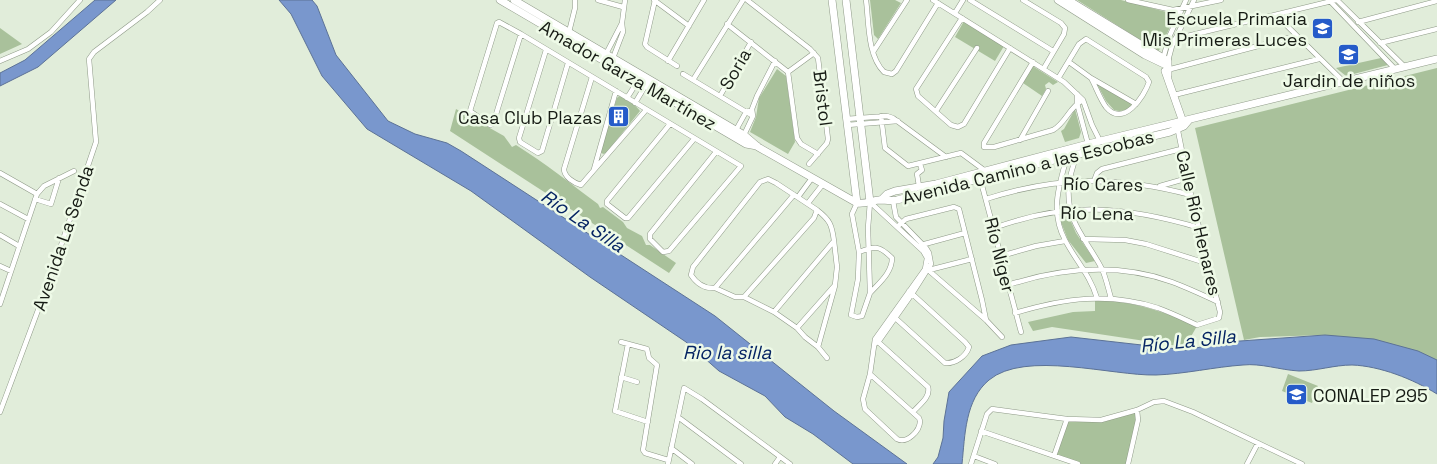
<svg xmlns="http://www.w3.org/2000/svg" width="1437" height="464" viewBox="0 0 1437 464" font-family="'Space Grotesk',sans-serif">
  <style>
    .green { fill: #a9c19b }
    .water { fill: #7997cd; stroke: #5c7296 }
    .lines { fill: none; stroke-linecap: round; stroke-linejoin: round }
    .street-casing { stroke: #8e9987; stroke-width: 5.5 }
    .secondary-casing { stroke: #8e9987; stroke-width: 8 }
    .street { stroke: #fff; stroke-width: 4.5 }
    .secondary { stroke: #fff; stroke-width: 7 }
    .labels { text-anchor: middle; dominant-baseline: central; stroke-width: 5; stroke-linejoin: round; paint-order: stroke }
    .poi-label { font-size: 18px; fill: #171c15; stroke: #eefae7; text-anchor: end }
    .street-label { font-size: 18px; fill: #171c15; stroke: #eefae7 }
    .water-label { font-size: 19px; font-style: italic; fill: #052463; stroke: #eefae7 }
  </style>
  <rect width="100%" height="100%" fill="#e1edda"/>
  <path class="green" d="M870 0H895L901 3 878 39 874 35Z
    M1077 0H1121L1174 14 1175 16 1160 49 1158 51Z
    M964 21 1004 46 995 61 955 37Z
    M0 28 22 44 0 54Z
    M1381 58 1388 65 1346 76 1336 68Z
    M1031 65 1058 82 1053 85 1049 82 1045 85 1046 89 1042 96 1023 83Z
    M1437 68V370L1325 335 1260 337 1244 340 1195 128Z
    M777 69 786 76 795 142 788 154 750 132 756 117 759 98Z
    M1097 84 1132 104V106C1127 111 1120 112 1114 110L1106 101Z
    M619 96C625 97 637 106 640 111L606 153 603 154 600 151 617 98Z
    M456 109 504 136 512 147 516 145C545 163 571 184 598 204L600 208 603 207 623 222 627 228 642 236 646 245H650L676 263 669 273 450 131Z
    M1075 109 1081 132 1079 138 1065 142 1061 131 1064 129Z
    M1061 213H1066L1069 217 1076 233 1095 261 1086 263 1068 240 1059 217Z
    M1095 300C1133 301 1162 311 1197 326L1185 347 1052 327 1033 331 1028 322 1073 312 1095 311Z
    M1288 374 1318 386 1312 403 1282 391Z
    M1137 410 1138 414 1128 464H1078L1054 456 1067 419 1101 420Z"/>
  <path class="water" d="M95 0H116L38 67 0 86V73L25 60Z
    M279 0H312L317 6 336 55 388 121 415 134 447 143 461 151 715 316 834 411 907 464H853L813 434 785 417 765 396 719 371 686 342 590 277 471 191 367 129 322 76 291 14Z
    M1325 335 1374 339 1418 351 1437 360V394C1413 379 1380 366 1352 365 1334 365 1317 371 1299 371 1280 370 1261 363 1243 365 1214 367 1185 374 1156 375 1112 376 1025 350 989 380 965 400 965 435 962 464H933L938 457 943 438 944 421 949 392 982 356 1011 345 1071 337 1186 350 1226 342Z"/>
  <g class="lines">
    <defs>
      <path id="street" d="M598 0 623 7
        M654 0 689 26
        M655 0 645 44 647 47 677 66
        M747 0 810 49 818 58 828 139 827 143 809 164
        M866 0C869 22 867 55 884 72L892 74 896 71 938 3
        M933 0 1064 82 1083 100 1092 125 1100 141
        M970 0 1053 51
        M1023 0 1061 23 1065 28 1064 34 1044 68
        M1128 0 1173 10 1221 0
        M1337 0 1405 67
        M1330 1 1395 69
        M955 13 963 0
        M1276 15 1344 82
        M962 18 916 89 918 96 951 125 958 127 964 124 1010 48
        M1358 22 1437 1
        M727 24 788 72 797 138 801 144 818 154
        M569 32 575 8V0
        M521 34 493 124 490 125 470 111 497 23 499 22 521 34 741 166 669 251 663 252 650 239V234L716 152
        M1175 39 1336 0
        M1380 43 1437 29
        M546 50 519 138 520 142 538 153 542 151 568 63
        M873 52 907 0
        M606 54 622 23
        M613 58 623 32 622 23 625 0
        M1163 59 1169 37 1186 0
        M0 61 28 49 51 32 80 0
        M668 61 704 0
        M1168 61 1172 46 1194 0
        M1033 62 984 143V147H994L1053 130C1066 123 1069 107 1083 100
        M1069 62 1091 78 1136 104
        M1167 70 1296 36
        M788 72 814 53
        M683 74 753 116
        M592 77 564 169C564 177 574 183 581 185L646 110
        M1059 77 1079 44 1086 39 1146 77 1149 82C1144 97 1123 128 1106 107 1100 99 1096 87 1091 78
        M693 80 743 0
        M1077 94V103L1088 144
        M1174 95 1319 59
        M720 96 751 42
        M627 98 639 79
        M635 103 647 83
        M936 111 977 48
        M881 116 885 148 908 166 961 153 984 170
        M846 119 887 116 893 118 946 157
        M670 124 607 201V204L625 218H628L694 139
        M847 125 898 121
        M736 130 746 112 749 111
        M744 135 753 116 752 109 757 96 775 61
        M1020 140 1048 91
        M1077 154C1074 163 1070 174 1069 184 1065 222 1086 238 1102 269 1106 278 1108 288 1111 298
        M1067 157C1059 185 1050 212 1065 240 1076 261 1090 275 1097 298
        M594 169 616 91
        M0 173 37 194
        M980 178 1021 332
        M1094 181 1097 173 1102 169 1181 149
        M919 186 917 174 922 170 920 164
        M1160 186 1188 178
        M798 197 812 178
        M35 199 51 204 59 178
        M986 199C1057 176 1119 176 1191 195
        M870 202 923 251 927 258 925 269 875 339 870 374 863 399 865 409 897 439C907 444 920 431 920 421L919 418 870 374
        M808 203 823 184
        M857 203 852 214 859 252 858 279 851 315 857 317 862 316 870 293 868 228 870 202
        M0 204 28 219
        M897 227 906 219 954 207 959 209 982 300 986 320
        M994 228C1068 201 1125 206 1200 228
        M0 235 19 246
        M1083 239 1125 240 1146 244 1209 264
        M921 245 965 233
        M859 252C875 246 879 245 892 258 892 273 879 283 870 293
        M1001 256 1036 246 1065 241
        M0 266 11 271
        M927 269 986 320 1002 337
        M929 270 972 259
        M1008 285C1061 268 1119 263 1172 282 1188 288 1203 295 1218 302
        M715 288 735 297H744L774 312 797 328 805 337 818 347 827 358
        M744 297 814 218 817 210 776 183 768 179 760 182 693 267 691 275C697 284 704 289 715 288L792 197 793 194
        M0 304 37 194 44 186 74 171
        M774 312 834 241C832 225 830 220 817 210
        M1015 313C1065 298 1108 292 1158 308 1172 313 1184 319 1197 325L1219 318 1220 312 1191 195 1177 126
        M892 315 945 363C954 364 966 357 969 347L965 342 909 291
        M797 328 835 285 837 267 834 241
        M876 340 928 387C931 397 919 405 913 412
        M621 342 647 349 649 358 657 365 643 450 645 453 668 460
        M628 344 615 411 648 422
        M875 344 879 341 912 294 931 264 929 253 926 248 896 217 893 201
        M818 347 835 286
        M621 377 637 382
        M0 412 50 278 96 142 89 59 94 52 147 12 160 0
        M678 417 741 464
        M981 431 1078 464
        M671 448 692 464
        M974 456 995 464
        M1054 456 1067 419
        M668 464 684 388 702 399 790 464
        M775 464 780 457
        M971 464 987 414 992 409 1067 419 1101 420 1137 410 1154 402 1164 401 1193 412 1302 464
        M1128 464 1138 420 1137 410
        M1247 464 1258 443"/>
      <path id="secondary" d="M500 0 746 144 757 146
        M514 0 744 135 758 147 857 203C865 204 871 201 879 200 885 200 891 201 897 200L1025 167 1170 132 1184 126 1189 120
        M832 0 857 203
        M846 0 870 202
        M1058 0 1145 55 1168 66
        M1068 0 1168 61V75
        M1165 71 1184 125
        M881 200 887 194 895 191 936 184 1088 144 1437 59"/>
    </defs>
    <use href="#street" class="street-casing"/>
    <use href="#secondary" class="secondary-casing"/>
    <use href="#street" class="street"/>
    <use href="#secondary" class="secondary"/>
  </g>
  <defs>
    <symbol id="school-square" viewBox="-11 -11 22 22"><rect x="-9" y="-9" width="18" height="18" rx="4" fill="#255bc9" stroke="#eefae7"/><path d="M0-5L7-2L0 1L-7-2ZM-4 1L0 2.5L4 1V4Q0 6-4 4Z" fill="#fff"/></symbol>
    <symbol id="building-square" viewBox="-11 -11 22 22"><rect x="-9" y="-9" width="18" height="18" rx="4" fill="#255bc9" stroke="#eefae7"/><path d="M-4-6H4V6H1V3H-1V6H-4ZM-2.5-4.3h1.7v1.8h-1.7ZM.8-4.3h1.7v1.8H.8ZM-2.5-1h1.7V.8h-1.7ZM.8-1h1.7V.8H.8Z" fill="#fff"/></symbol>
  </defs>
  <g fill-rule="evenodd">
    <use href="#school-square" x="1310" y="16" width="25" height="25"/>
    <use href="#school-square" x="1336" y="42" width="25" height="25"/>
    <use href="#building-square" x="606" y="104" width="25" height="25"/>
    <use href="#school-square" x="1284" y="382" width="25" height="25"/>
  </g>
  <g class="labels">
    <g class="poi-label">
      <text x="1307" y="18">Escuela Primaria<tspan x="1307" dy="21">Mis Primeras Luces</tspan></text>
      <text x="1349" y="80" text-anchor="middle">Jardin de niños</text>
      <text x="602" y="117">Casa Club Plazas</text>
      <text x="1313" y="395" text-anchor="start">CONALEP 295</text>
    </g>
    <g class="street-label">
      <text transform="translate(735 69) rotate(-60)">Soria</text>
      <text transform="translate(628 75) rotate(30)">Amador Garza Martínez</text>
      <text transform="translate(823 98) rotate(83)">Bristol</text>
      <text transform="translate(1028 167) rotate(-14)">Avenida Camino a las Escobas</text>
      <text transform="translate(1103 184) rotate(1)">Río Cares</text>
      <text transform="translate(1097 213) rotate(1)">Río Lena</text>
      <text transform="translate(1199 223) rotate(77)">Calle Río Henares</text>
      <text transform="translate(63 238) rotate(-71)">Avenida La Senda</text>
      <text transform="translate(1000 255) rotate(76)">Río Níger</text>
    </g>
    <g class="water-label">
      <text transform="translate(583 221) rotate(34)">Río La Silla</text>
      <text transform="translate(1188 341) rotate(-6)">Río La Silla</text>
      <text x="727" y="352">Rio la silla</text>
    </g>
  </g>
</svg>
